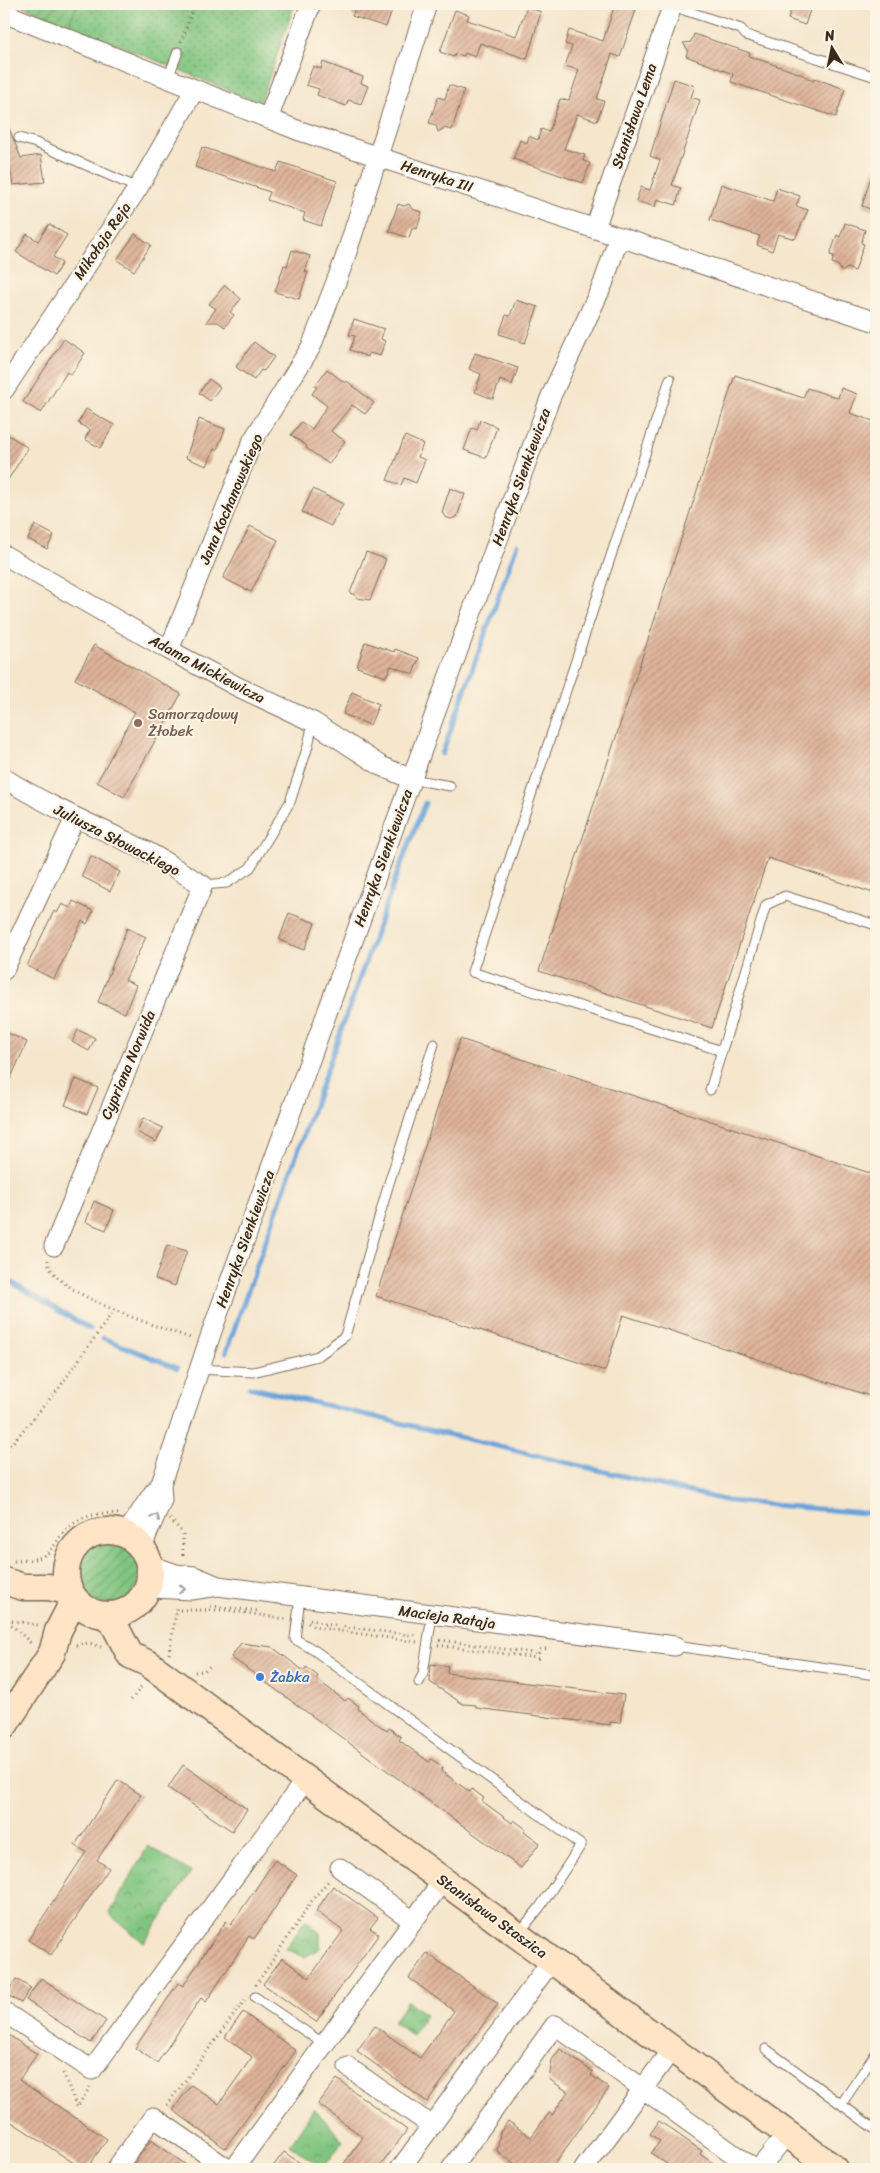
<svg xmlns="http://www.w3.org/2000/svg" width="880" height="2173" font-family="Sriracha,sans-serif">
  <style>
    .grass { fill: url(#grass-dots); stroke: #5e784e }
    .park { fill: url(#park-crowns); stroke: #5e784e }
    .garden { fill: url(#garden-furrows); stroke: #5e784e }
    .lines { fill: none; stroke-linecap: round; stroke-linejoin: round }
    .stream { stroke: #6aa3da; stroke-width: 5 }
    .building { fill: url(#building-hatch) }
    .lane-casing { stroke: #7c6c5b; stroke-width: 11 }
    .street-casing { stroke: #7c6c5b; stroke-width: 21 }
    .secondary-casing { stroke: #7c6c5b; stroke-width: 29 }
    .path { stroke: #7c6c5b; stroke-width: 3; stroke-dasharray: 1 4; stroke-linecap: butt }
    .lane { stroke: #fff; stroke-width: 9 }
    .street { stroke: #fff; stroke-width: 19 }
    .secondary { stroke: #ffe4c6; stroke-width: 26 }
    .oneway { stroke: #a79f9a }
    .education-dot { fill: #8d6e63; stroke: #fcf5e5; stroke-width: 2 }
    .shop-dot { fill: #3f7fe0; stroke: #fcf5e5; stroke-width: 2 }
    .labels { text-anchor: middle; stroke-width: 4; stroke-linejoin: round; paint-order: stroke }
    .street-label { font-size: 15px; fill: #3b2a1e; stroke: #fcf5e5 }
    .education-label { font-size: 15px; fill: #785e54; stroke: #fcf5e5; text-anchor: start }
    .shop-label { font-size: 15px; fill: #366cbe; stroke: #fcf5e5; text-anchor: start }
  </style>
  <defs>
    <pattern id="grass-dots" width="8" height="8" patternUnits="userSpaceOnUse" patternTransform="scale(1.25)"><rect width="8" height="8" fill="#80c57f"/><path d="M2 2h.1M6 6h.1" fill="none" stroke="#6aa067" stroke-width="1.8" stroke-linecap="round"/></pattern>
    <pattern id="park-crowns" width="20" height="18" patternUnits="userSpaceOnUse" patternTransform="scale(1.25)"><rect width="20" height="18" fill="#80c57f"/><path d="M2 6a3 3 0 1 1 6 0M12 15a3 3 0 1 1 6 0" fill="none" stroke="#6aa067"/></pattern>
    <pattern id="garden-furrows" width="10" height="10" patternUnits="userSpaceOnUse" patternTransform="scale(1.25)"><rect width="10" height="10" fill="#80c57f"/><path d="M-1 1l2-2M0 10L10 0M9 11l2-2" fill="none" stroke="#6aa067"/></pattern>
    <pattern id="building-hatch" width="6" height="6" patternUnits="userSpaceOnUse" patternTransform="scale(1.25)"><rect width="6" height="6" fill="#dfb49a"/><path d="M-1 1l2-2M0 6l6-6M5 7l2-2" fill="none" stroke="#b6937d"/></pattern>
  </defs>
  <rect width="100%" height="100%" fill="#fcf5e5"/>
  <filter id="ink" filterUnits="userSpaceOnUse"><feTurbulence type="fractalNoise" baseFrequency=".02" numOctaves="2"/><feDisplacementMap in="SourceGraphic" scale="10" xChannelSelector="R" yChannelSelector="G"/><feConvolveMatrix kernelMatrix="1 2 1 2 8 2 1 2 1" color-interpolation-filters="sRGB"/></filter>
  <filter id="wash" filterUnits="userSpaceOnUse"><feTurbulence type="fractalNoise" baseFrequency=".0096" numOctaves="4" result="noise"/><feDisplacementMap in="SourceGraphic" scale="20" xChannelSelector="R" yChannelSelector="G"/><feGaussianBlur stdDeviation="1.12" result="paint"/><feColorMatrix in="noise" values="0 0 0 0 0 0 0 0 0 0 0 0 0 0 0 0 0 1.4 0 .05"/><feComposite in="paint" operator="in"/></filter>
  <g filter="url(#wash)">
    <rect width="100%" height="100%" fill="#f5e6cc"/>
    <path class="grass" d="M77,4H295L260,103L69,25Z"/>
    <path class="park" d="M148,1846L191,1872L144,1943L109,1914Z
      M306,1919L320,1933V1948L305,1957L285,1949Z
      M407,2001L426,2014L412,2035L393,2022Z
      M314,2108L343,2141L323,2169L290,2145Z"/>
    <path class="garden" d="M18,4H77L69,25Z
      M76 1572a32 32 0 1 1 64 0a32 32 0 1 1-64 0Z"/>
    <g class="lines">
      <path class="stream" d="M442,754L517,545
        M4,1278L90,1329
        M103,1338L177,1368
        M226,1352L397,874L425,803
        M249,1387L728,1501L876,1514"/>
    </g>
    <g id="blocks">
      <path class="building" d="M357,4H394L386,27L352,16Z
        M615,4H638L620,57L612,54L597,99L604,101L597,121L577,114L564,149L585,155L583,161L590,163L583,183L513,159L520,140L527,143L529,136L538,140L541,129L549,132L560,99L569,100L579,70L565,66L572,46L565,44L569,30L603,41Z
        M793,4H812L805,25L788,19Z
        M527,7L541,12L527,59L480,43L475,57L465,53L464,56L455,54L454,57L440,52L455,10L469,15L467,20L516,36Z
        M694,34L750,53L749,56L801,74L813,81L814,78L845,89L836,117L731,82L733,74L686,56L688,50L683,43L691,42Z
        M323,62L363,77L361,83L368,86L361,104L348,100L346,106L317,95L319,89L306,85L313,66L321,69Z
        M674,79L695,86L691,97L700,100L672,185L681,188L676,205L657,199L655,207L636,201L641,187L650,190L660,160L650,156Z
        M449,85L464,90L452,130L444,128L438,132L436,125L429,123L438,97L445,99Z
        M4,116L21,158L41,155L45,182L13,185L8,154L4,156Z
        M202,147L276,172L280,162L337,181L321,226L303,220L305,213L267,200L270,192L195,167Z
        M873,170L876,171V211L862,206Z
        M721,184L773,201L777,188L800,196L796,206L808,210L795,239L778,234L772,251L757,245L760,236L710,220Z
        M398,204L404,206L409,204L412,209L422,212L417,229L412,228L409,238L389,231Z
        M845,223L865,230L861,243L864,244L855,271L847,268L842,272L838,265L832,263L834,256L830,255L837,235L840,237Z
        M49,224L67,235L53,257L62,263L54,276L16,252L27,234L38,241Z
        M135,234L151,245L134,271L117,260Z
        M292,250L310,256L305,272H308L299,299L275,292L284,265L287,266Z
        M225,285L241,299L230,312L234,315L225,327L218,322H206L216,309L209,304Z
        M516,300L538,307L525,343L499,334L506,315L510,316Z
        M354,319L384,329L381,339L385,341L380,356L369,353L368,357L350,350L355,336L349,335Z
        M64,339L85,353L71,375L67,372L41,413L23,402Z
        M254,342L274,357L264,371L261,370L254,380L236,367Z
        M475,353L518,368L512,385L500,380L493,399L475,392L481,374L469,369Z
        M327,369L345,383L347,381L374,403L365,414L352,405L331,431L345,441L329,464L306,448L307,446L291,435L301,422L312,429L327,406L312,394L317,387L315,386Z
        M735,375L803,398L807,388L838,398L841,388L857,394L850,413L876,422V894L768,858L712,1028L539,971Z
        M209,379L220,387L210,401L199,393Z
        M86,409L114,425L100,448L85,439L90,430L78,423Z
        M199,419L225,429L217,450L214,449L207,466L186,458Z
        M480,420L497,427L486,458L464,450L472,428L477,430Z
        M4,432L28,448L4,486Z
        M405,436L423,444L418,457L425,460L416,483L404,478L401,485L387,480Z
        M450,488L465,494L457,517L451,519L445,517L442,512Z
        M313,489L343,504L331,526L302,512Z
        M35,525L54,535L47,549L28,539Z
        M250,526L278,540L251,592L223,578Z
        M366,552L386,559L370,600L357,598L355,595L350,593Z
        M365,642L394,652L395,649L419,658L413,674L391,666L386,677L357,667Z
        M94,645L181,694L124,797L97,782L135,712L75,679Z
        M352,692L379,704L370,725L343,714Z
        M91,856L120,872L110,891L81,876Z
        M73,901L93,911L87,924L82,921L54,979L27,966L54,911L57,913L62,904L70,908Z
        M289,913L315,923L304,950L279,940Z
        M127,928L146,937L125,980L136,985L125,1013L98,1002Z
        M78,1030L95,1038L89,1051L72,1042Z
        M8,1033L27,1042L4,1093V1040Z
        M460,1039L876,1175V1398L623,1315L605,1371L376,1296Z
        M76,1079L98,1088L87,1114L65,1105Z
        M143,1118L163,1128L156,1142L137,1132Z
        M94,1201L114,1210L106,1230L86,1222Z
        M167,1245L187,1251L175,1286L155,1279Z
        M241,1643L272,1647L304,1671L306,1667L318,1676L316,1679L331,1690L345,1701L348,1698L359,1706L358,1709L373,1721L387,1731L389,1728L401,1737L399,1740L429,1762L431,1759L443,1767L441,1771L470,1792L472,1789L484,1798L482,1801L512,1823L514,1820L526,1829L524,1831L540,1843L521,1868L231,1657Z
        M431,1664L448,1666L447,1673L624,1695L620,1723L610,1722V1725L476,1708V1705L463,1704L430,1682Z
        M183,1765L247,1809L232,1831L168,1788Z
        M118,1780L141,1795L97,1860L109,1868L51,1955L28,1940L86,1852L75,1845Z
        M275,1860L297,1875L254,1939L249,1936L206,2002L201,1998L157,2063L135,2048L178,1983L183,1986L226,1921L231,1925Z
        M333,1886L378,1918L370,1928L379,1934L316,2022L263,1984L282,1958L309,1978L343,1931L316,1911Z
        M427,1953L498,2004L427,2102L357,2051L375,2026L420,2058L454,2011L409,1978Z
        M41,1978L106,2021L91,2043L26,2000Z
        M16,1979L31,1988L21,2003L6,1994Z
        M243,2012L296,2051L225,2148L173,2110L191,2085L219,2104L252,2057L225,2037Z
        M4,2032L37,2054L19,2080L107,2139L87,2169H83L4,2117Z
        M560,2049L593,2072L591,2075L609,2088L551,2169H522L497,2151L500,2132L508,2121L531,2137L549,2113L552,2115L568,2092L549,2079L552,2060Z
        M337,2079L407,2130L378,2169H340L363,2137L318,2104Z
        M659,2121L702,2151L700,2154L721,2169H674L651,2153L660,2141L650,2134Z
        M151,2140L192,2169H130Z
        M284,2152L309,2169H271Z"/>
    </g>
  </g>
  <g filter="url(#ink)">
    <use href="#blocks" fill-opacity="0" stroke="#7c6c5b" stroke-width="1"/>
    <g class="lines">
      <g class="lane-casing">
        <path id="lane" d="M672,6L741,29L746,35L876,77
          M168,78L178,52
          M19,138L36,143L138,188
          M670,379L472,972L722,1051
          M411,779L450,786
          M203,885L227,883L250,868L290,802L308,746L313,722
          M710,1090L766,905L785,896L876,925
          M199,1369L253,1372L318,1356L345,1336L389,1183L434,1044
          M300,1597L295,1639L314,1650L581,1845L540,1907L519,1933
          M675,1646L876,1675
          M419,1682L423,1674L432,1615
          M255,1997L324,2044
          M766,2049L876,2130
          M842,2103L876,2053"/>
      </g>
      <g class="street-casing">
        <path id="street" d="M4,13L297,130L876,322
          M268,119L311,4
          M595,228L673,4
          M4,390L138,188L195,89
          M4,555L169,650L236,686L313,722L381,766L411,779
          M169,650L253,440L311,347L344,261L427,4
          M4,778C49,807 96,826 144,850C164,860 183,874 203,885L54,1246
          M4,970L75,818
          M125,1534C139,1518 146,1499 161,1484
          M143,1549L146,1537L162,1500L161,1484L213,1328L512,501L551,396L603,284L619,237
          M150,1565L176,1574L194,1576L218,1586
          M146,1591L154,1588L192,1590L218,1586L675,1646
          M340,1868L413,1921
          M4,2012L92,2070L306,1779
          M348,2067L432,2126
          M116,2169L153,2117L228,2169
          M234,2169L443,1880
          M400,2169L552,1960
          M451,2169L555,2025L754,2169
          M584,2169L672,2049
          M759,2169L787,2134"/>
      </g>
      <g class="secondary-casing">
        <path id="secondary" d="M66 1573a42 42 0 1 1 84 0a42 42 0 1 1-84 0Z
          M4,1581L23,1587H48L69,1591
          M106,1615L115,1626L130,1655L149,1664L835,2169
          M4,1726L52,1653L58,1631L74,1600"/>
      </g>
      <path class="path" d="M181,42L195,4
        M48,1260C49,1294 164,1328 193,1339
        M4,1453L59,1388L114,1310
        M170,1519L183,1533V1558
        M14,1561C23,1561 33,1560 41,1557C50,1553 55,1545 60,1537C73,1518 96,1511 118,1514
        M211,1606L260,1611
        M180,1610H226L286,1619
        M4,1618L33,1645
        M310,1619L324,1624L417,1636
        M7,1620L38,1625
        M308,1623L314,1627L417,1642
        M440,1640L539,1654
        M76,1645L90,1643L101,1647
        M438,1645L538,1658L539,1650L550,1648
        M169,1654L177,1606
        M195,1672L204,1671L210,1666
        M131,1700L143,1685
        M256,1985L313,1899L330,1879
        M63,2073L77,2107L90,2087
        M167,2105L245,2000
        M4,2160L17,2169"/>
      <use href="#lane" class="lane"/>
      <use href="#street" class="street"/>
      <use href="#secondary" class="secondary"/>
    </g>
    <defs><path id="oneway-chevron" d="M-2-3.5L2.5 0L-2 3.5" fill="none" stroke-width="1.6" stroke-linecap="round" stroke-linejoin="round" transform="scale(1.25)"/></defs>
    <g class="oneway">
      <use href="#oneway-chevron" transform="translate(156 1517) rotate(-66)"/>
      <use href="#oneway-chevron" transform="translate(182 1589) rotate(4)"/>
    </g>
  </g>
  <circle class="education-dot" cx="138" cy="723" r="5"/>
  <circle class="shop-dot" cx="260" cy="1677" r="5"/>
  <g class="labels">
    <g class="street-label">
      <text transform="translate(634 116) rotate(-71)" y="5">Stanisława Lema</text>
      <text transform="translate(437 176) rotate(18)" y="5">Henryka III</text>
      <text transform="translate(102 241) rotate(-56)" y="5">Mikołaja Reja</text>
      <text transform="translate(521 477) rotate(-70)" y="5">Henryka Sienkiewicza</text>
      <text transform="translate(231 499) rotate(-67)" y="5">Jana Kochanowskiego</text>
      <text transform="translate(207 669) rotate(28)" y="5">Adama Mickiewicza</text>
      <text transform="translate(117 840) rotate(27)" y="5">Juliusza Słowackiego</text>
      <text transform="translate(383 858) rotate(-70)" y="5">Henryka Sienkiewicza</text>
      <text transform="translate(128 1065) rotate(-67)" y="5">Cypriana Norwida</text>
      <text transform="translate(245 1239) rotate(-70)" y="5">Henryka Sienkiewicza</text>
      <text transform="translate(447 1617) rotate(8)" y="5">Macieja Rataja</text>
      <text transform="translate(492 1916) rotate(36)" y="5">Stanisława Staszica</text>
    </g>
    <g class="education-label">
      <text x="148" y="719">Samorządowy<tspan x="148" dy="17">Żłobek</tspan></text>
    </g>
    <g class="shop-label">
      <text x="270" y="1682">Żabka</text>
    </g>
  </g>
  <rect width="880" height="2173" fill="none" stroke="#fcf5e5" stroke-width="20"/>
  <g transform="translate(832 48) rotate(350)" stroke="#fcf5e5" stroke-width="4" paint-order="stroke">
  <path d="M0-4L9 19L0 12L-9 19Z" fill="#3b2a1e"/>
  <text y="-8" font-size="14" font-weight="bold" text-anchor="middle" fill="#3b2a1e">N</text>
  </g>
</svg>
